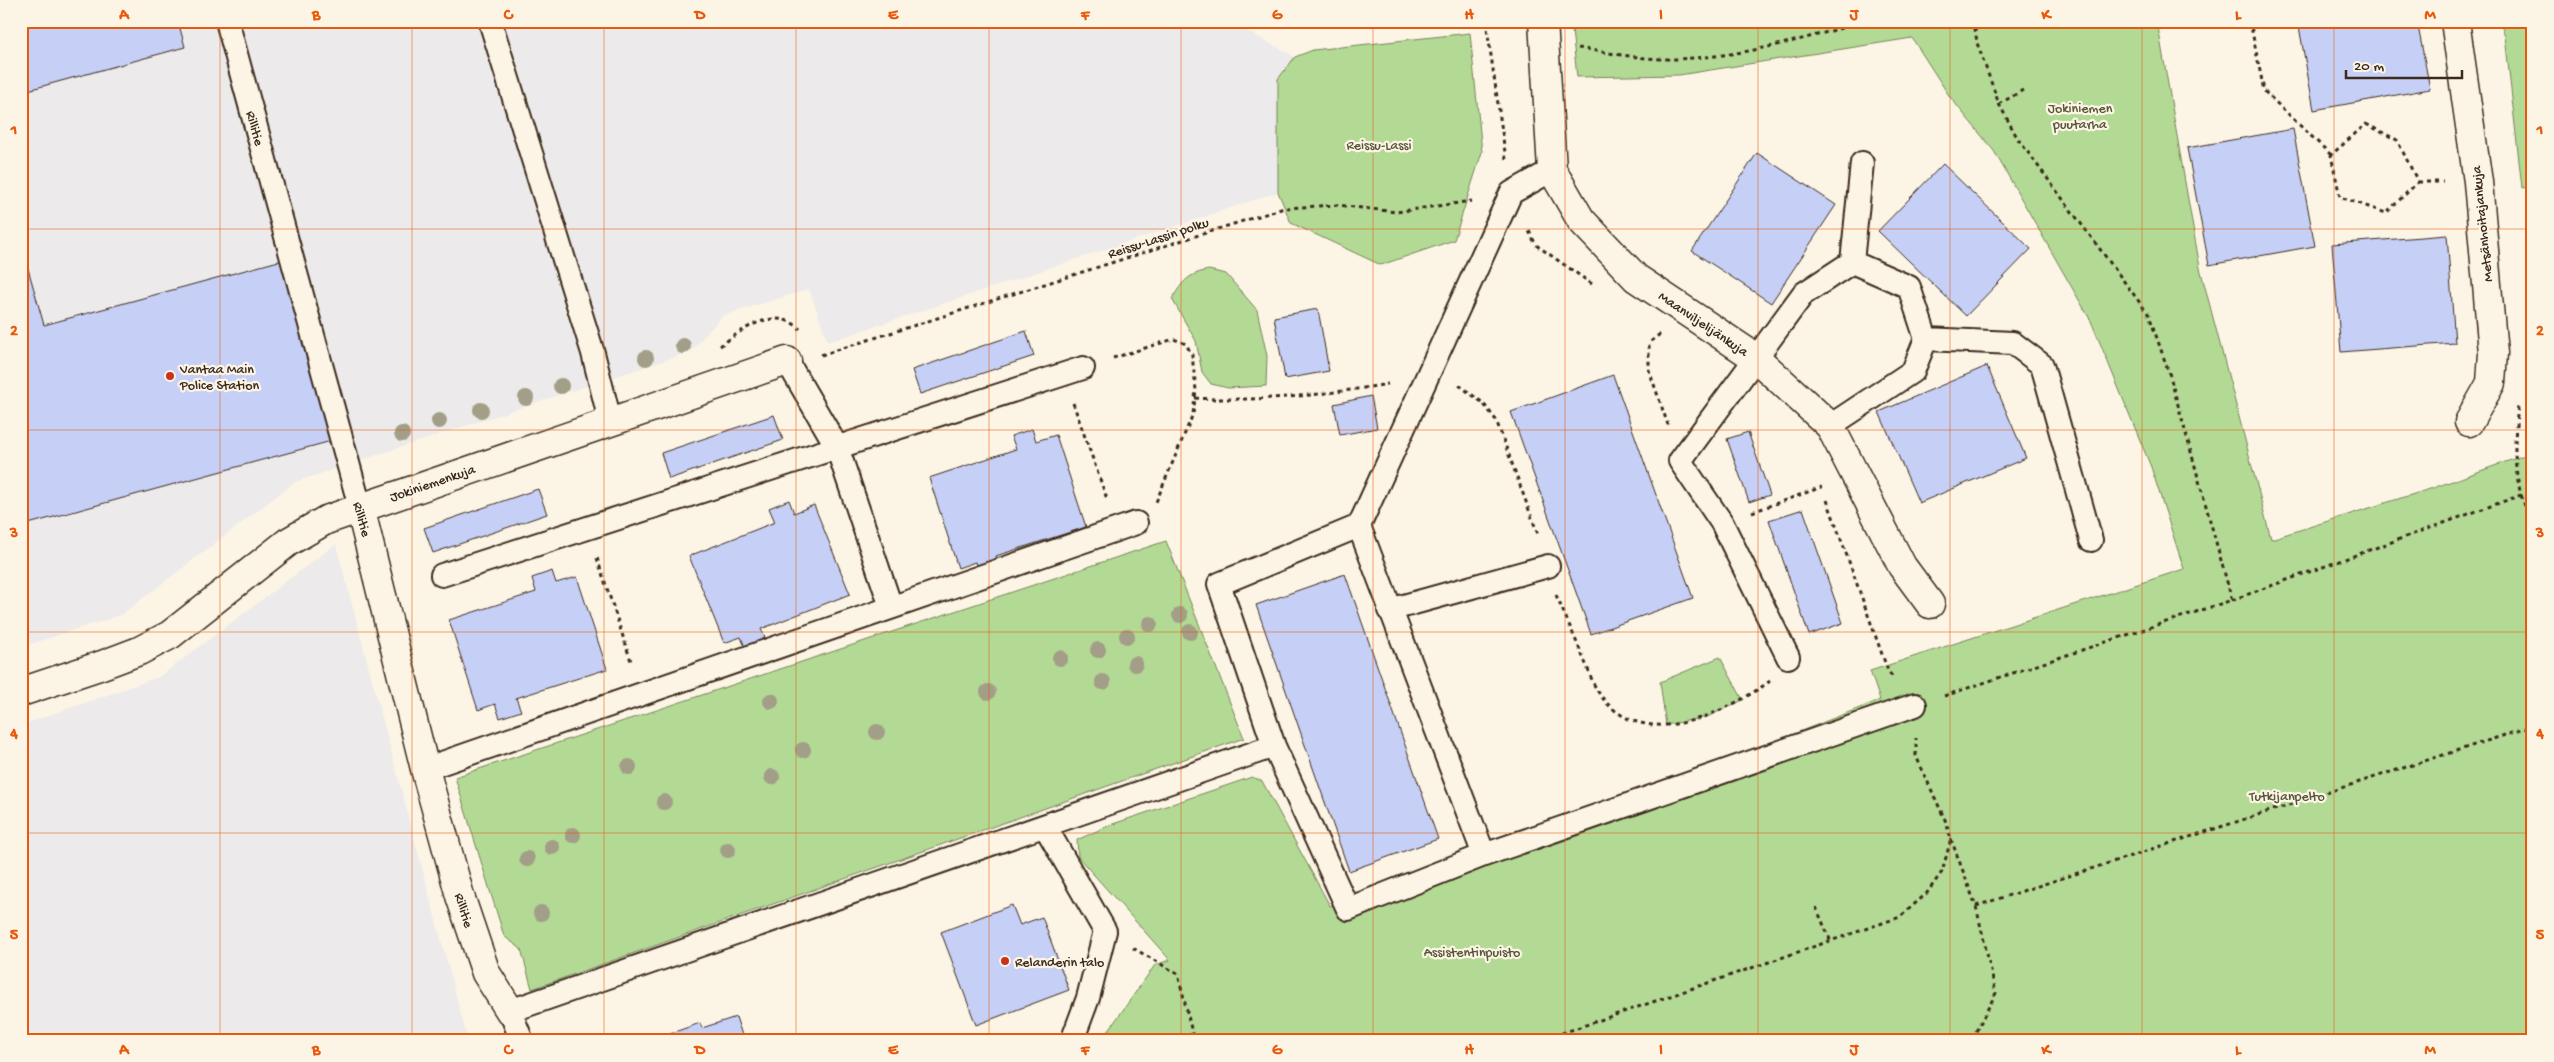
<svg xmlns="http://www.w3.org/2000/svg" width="2554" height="1062" font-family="'Gochi Hand',sans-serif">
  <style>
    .built { fill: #eceaea }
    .green { fill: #b3da95; stroke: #77825a }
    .building { fill: #c6cff6; stroke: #3b2a1e }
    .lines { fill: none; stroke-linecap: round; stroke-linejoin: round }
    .lane-casing { stroke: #3b2a1e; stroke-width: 26 }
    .street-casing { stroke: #3b2a1e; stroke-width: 31 }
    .path { stroke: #3b2a1e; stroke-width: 3; stroke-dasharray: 4 4; stroke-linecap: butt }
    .lane { stroke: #fcf5e5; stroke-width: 22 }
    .street { stroke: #fcf5e5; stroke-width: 28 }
    .tree { fill: #a29e88 }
    .grid { fill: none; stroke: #e8590c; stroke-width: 1; stroke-opacity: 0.55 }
    .poi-dot { fill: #c8321e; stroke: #fcf5e5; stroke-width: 2 }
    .labels { text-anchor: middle; stroke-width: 4.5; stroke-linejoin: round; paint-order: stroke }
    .park-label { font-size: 14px; fill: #59563c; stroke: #fcf5e5 }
    .street-label { font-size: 14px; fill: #3b2a1e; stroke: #fcf5e5 }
    .poi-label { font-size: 14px; fill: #3b2a1e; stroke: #fcf5e5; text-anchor: start }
    .neatline { fill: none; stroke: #e8590c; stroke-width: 2 }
    .grid-label { font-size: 16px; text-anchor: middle; font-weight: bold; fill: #e8590c }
  </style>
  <rect width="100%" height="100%" fill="#fcf5e5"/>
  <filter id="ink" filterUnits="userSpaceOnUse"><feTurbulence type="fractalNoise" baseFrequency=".02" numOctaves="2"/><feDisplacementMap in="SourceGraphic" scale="10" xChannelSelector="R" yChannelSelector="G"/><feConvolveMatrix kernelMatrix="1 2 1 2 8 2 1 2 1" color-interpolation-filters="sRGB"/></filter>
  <g filter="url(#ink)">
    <path class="built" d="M21,21H1229L1295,57L1278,79V192L828,342L809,289L722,316L690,352L295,482L121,615L21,647Z
      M336,544L468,1041H21V725L159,677Z"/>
    <path class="green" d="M1571,21H2157L2200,268L2271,539L2433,488L2533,452V1041H1101L1155,965L1170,960L1078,857L1077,840L1110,825L1252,777L1262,781L1330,906L1521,841L1880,700L1870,671L2184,569L2151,467L2091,321L1994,151L1950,97L1912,38L1679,75L1577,77Z
      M2500,21H2533V186L2522,188L2505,36Z
      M1470,33L1482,152L1454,240L1381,265L1291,223L1278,192V79L1295,57L1313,50Z
      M1209,270L1226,274L1257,310L1267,356L1266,386L1228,388L1211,384L1202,372L1196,341L1172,299C1183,281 1188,274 1209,270Z
      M1166,541L1244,738L532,989L521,949L504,936L455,777Z
      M1720,657L1743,700L1707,717L1666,725L1660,682Z"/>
    <path class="building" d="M21,21H178L185,47L21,92Z
      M2298,21H2417L2430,89L2314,110Z
      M2293,129L2315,246L2209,265L2187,148Z
      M1757,153L1836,205L1771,303L1692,251Z
      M1943,164L2031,249L1966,316L1878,231Z
      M2447,235L2455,343L2341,352L2332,244Z
      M21,244L44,325L286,259L335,440L21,526Z
      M1318,309L1329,371L1285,379L1274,317Z
      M1026,331L1034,356L920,394L912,370Z
      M1987,366L2026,458L1919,503L1879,412Z
      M1613,375L1693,598L1591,634L1511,412Z
      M1371,396L1377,428L1340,435L1334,404Z
      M774,415L783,440L669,479L661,453Z
      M1032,429L1036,441L1056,435L1086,527L996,556L1000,569L979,576L975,562L958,568L929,478L1016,449L1011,436Z
      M1748,432L1770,495L1749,502L1727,439Z
      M538,489L547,514L433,553L424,528Z
      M789,500L794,513L814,505L850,594L761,629L767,642L746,650L741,637L724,643L689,556L775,522L769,508Z
      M1803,509L1843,623L1809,635L1769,520Z
      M552,571L556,583L577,577L607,669L516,698L521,711L500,718L495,704L478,710L449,620L536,592L532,578Z
      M1345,574L1438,839L1349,871L1256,605Z
      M1012,905L1020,925L1042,917L1069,990L976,1025L941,932Z
      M736,1017L744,1041H649L700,1023L702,1028Z"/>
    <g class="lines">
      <g class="lane-casing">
        <path id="lane" d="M227,21L360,507
          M490,21L593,353L610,421
          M1852,262L1862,163
          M1926,339L2013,343L2042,365L2091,540
          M787,361L837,447L891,607
          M1359,526L1484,855L1348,909L1274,746L1219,584L1359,526L1511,193L1552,170
          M442,575L1083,368
          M1389,610L1548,566
          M1788,657L1722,523L1680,461L1803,294L1852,262L1909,287L1926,339L1913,371L1830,426
          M425,769L1136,523
          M1045,826L1105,931L1088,998L1072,1041
          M1484,855L1915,705
          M522,1041L510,1011L1274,746"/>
      </g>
      <g class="street-casing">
        <path id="street" d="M1543,21L1552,170L1581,220L1636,278L1756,358L1830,426L1902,566L1930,604
          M2455,21L2478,182L2493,353L2491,383L2469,422
          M360,507L425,769L460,896L486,973L510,1011
          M21,692L102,665L139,651L170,635L288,542L326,520L787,361"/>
      </g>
      <path class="path" d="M1486,21L1506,159
        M2250,21L2264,91L2331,155
        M1578,48C1605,52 1634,58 1661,59C1730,60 1799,41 1865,21
        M1999,104L2023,90
        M2366,124L2397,140L2418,182L2386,213L2340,197L2331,155Z
        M2418,182H2443
        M1529,231L1536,245L1592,284
        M1660,334L1649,343V370L1668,425
        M720,346C743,329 775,305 800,329
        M821,355L1284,208L1337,205L1396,212L1472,201
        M1113,358L1174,339L1186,344L1192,355L1196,390L1193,414L1156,502
        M1459,385L1483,403L1496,420L1539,537
        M1195,398C1261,402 1324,395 1388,384
        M1073,403L1107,499
        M2521,495L2533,527
        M1827,500L1888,671L1894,679
        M1752,512L1822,487
        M597,558L632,664
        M1556,595C1566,618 1576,640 1585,662C1589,671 1592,682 1597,690C1638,756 1723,715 1770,681
        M2232,600L2521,495C2513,462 2514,440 2518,407
        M1944,696L2232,600L2170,376L2149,315L2018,139L1999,104L1977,43L1974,21
        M1951,839L1976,906L1996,993L1971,1041
        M1976,906L2533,726
        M1816,907L1831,942
        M1133,948L1178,974L1194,1041
        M1539,1041L1900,917L1927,893L1942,872L1951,839L1946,822L1916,756V738"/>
      <use href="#lane" class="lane"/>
      <use href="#street" class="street"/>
    </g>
    <g class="tree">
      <circle cx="683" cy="346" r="8"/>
      <circle cx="646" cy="358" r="8"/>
      <circle cx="561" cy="386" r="8"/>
      <circle cx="526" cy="398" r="8"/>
      <circle cx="481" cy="410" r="8"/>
      <circle cx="439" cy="421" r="8"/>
      <circle cx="402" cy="434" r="8"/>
      <circle cx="1180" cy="615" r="8"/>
      <circle cx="1150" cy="624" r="8"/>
      <circle cx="1190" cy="632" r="8"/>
      <circle cx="1127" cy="636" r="8"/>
      <circle cx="1098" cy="650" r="8"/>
      <circle cx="1060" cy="658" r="8"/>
      <circle cx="1135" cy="664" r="8"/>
      <circle cx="1103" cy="682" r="8"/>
      <circle cx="988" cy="692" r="8"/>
      <circle cx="771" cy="701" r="8"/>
      <circle cx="877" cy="732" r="8"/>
      <circle cx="803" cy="750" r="8"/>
      <circle cx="629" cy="767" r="8"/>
      <circle cx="772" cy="777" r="8"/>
      <circle cx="664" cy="802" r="8"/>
      <circle cx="573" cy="835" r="8"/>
      <circle cx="552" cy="847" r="8"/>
      <circle cx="728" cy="850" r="8"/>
      <circle cx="527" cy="859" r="8"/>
      <circle cx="541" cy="913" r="8"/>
    </g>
  </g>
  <path class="grid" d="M220,21V1041M412,21V1041M604,21V1041M796,21V1041M989,21V1041M1181,21V1041M1373,21V1041M1565,21V1041M1758,21V1041M1950,21V1041M2142,21V1041M2334,21V1041M21,229H2533M21,430H2533M21,632H2533M21,833H2533"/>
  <g class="poi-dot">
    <circle cx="170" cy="376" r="5"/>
    <circle cx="1005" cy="961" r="5"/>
  </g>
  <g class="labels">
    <g class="park-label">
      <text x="2080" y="112">Jokiniemen<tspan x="2080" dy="16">puutarha</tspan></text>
      <text x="1379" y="149">Reissu-Lassi</text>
      <text x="2287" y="800">Tutkijanpelto</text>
      <text x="1472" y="956">Assistentinpuisto</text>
    </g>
    <g class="street-label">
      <text transform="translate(256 128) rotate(75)" y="5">Rillitie</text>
      <text transform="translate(2481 224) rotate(-96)" y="5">Metsänhoitajankuja</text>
      <text transform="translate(1158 237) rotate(-18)" y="5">Reissu-Lassin polku</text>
      <text transform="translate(1704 323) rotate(34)" y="5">Maanviljelijänkuja</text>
      <text transform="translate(432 482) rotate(-19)" y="5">Jokiniemenkuja</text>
      <text transform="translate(363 519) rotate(75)" y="5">Rillitie</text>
      <text transform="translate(465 910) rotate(73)" y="5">Rillitie</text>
    </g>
    <g class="poi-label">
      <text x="180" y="373">Vantaa Main<tspan x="180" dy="16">Police Station</tspan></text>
      <text x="1015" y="966">Relanderin talo</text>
    </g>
  </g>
  <rect width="2554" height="1062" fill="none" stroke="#fcf5e5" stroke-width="55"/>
  <path d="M2346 70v8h116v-8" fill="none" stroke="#3b2a1e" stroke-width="2.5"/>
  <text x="2354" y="70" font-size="15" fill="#3b2a1e" stroke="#fcf5e5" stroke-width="4" paint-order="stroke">20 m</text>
  <rect x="28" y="28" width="2498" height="1006" class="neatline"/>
  <g class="grid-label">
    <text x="124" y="19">A</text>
    <text x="316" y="19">B</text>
    <text x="508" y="19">C</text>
    <text x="700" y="19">D</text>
    <text x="893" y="19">E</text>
    <text x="1085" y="19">F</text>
    <text x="1277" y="19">G</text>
    <text x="1469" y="19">H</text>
    <text x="1661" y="19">I</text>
    <text x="1854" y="19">J</text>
    <text x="2046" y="19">K</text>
    <text x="2238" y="19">L</text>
    <text x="2430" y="19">M</text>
    <text x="14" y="134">1</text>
    <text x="2540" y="134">1</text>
    <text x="14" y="335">2</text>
    <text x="2540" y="335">2</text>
    <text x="14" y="537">3</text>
    <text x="2540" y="537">3</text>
    <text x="14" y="738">4</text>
    <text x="2540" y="738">4</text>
    <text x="14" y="939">5</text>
    <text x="2540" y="939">5</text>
    <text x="124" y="1054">A</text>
    <text x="316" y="1054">B</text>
    <text x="508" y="1054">C</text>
    <text x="700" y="1054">D</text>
    <text x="893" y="1054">E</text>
    <text x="1085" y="1054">F</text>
    <text x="1277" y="1054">G</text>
    <text x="1469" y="1054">H</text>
    <text x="1661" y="1054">I</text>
    <text x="1854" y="1054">J</text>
    <text x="2046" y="1054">K</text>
    <text x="2238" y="1054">L</text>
    <text x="2430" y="1054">M</text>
  </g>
</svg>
